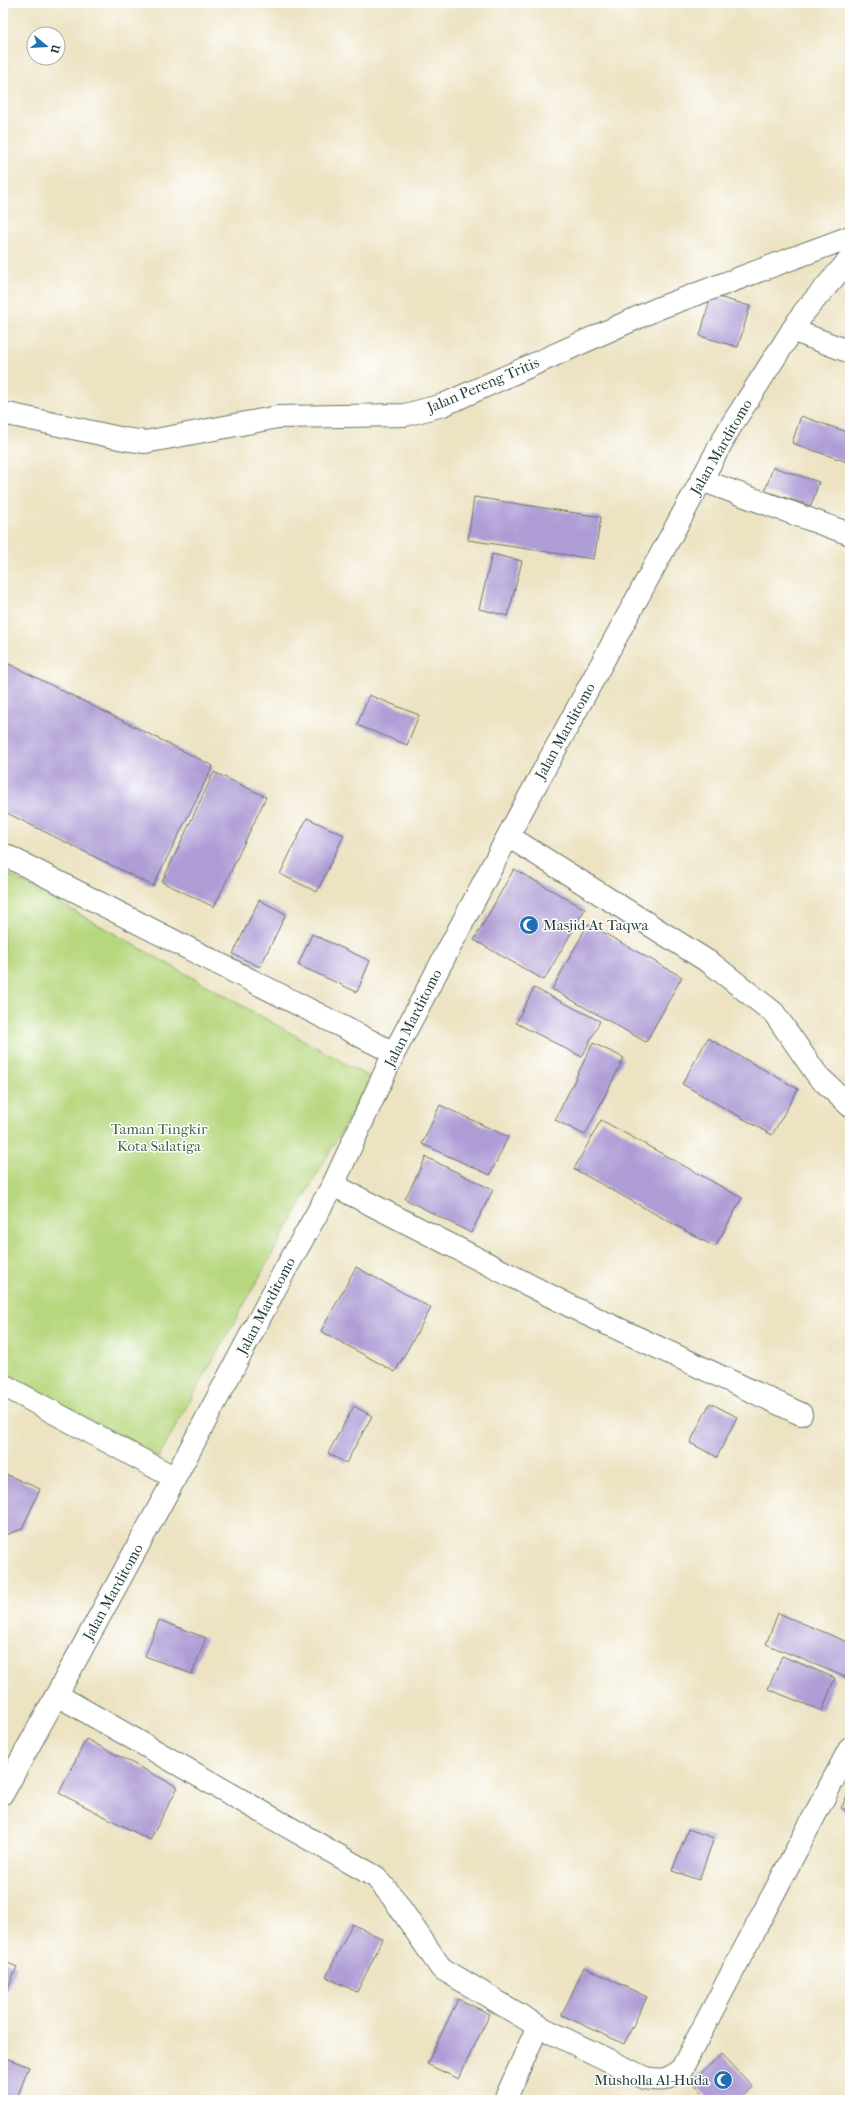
<svg xmlns="http://www.w3.org/2000/svg" width="853" height="2103" font-family="'IM FELL French Canon',serif">
  <style>
    .green { fill: #b7d77e; stroke: #6b8a59 }
    .building { fill: #ae9cd5 }
    .lines { fill: none; stroke-linecap: round; stroke-linejoin: round }
    .minor-casing { stroke: #677766; stroke-width: 24 }
    .minor { stroke: #fff; stroke-width: 22 }
    .labels { text-anchor: middle; stroke-width: 3; stroke-linejoin: round; paint-order: stroke }
    .street-label { font-size: 15px; fill: #1f3d34; stroke: #fff }
    .poi-label { font-size: 15px; fill: #1f3d34; stroke: #fff; text-anchor: start }
    .park-label { font-size: 15px; fill: #456446; stroke: #fff }
  </style>
  <rect width="100%" height="100%" fill="#fff"/>
  <filter id="ink" filterUnits="userSpaceOnUse"><feTurbulence type="fractalNoise" baseFrequency=".025" numOctaves="2"/><feDisplacementMap in="SourceGraphic" scale="8" xChannelSelector="R" yChannelSelector="G"/><feConvolveMatrix kernelMatrix="1 2 1 2 8 2 1 2 1" color-interpolation-filters="sRGB"/></filter>
  <filter id="wash" filterUnits="userSpaceOnUse"><feTurbulence type="fractalNoise" baseFrequency=".012" numOctaves="4" result="noise"/><feDisplacementMap in="SourceGraphic" scale="16" xChannelSelector="R" yChannelSelector="G"/><feGaussianBlur stdDeviation="0.9" result="paint"/><feColorMatrix in="noise" values="0 0 0 0 0 0 0 0 0 0 0 0 0 0 0 0 0 1.4 0 .05"/><feComposite in="paint" operator="in"/></filter>
  <g filter="url(#wash)">
    <rect width="100%" height="100%" fill="#ede3c3"/>
    <path class="green" d="M3,871L371,1078L158,1458L3,1371Z"/>
    <g id="blocks">
      <path class="building" d="M711,295L750,306L738,347L700,336Z
        M801,416L850,433V452L847,462L792,443Z
        M773,467L819,482L811,506L765,491Z
        M474,497L601,517L594,559L468,540Z
        M492,554L522,561L508,616L479,609Z
        M3,661L213,766L153,886L3,811Z
        M369,695L419,715L407,745L357,725Z
        M214,772L266,797L214,907L162,882Z
        M307,818L344,835L317,892L280,874Z
        M514,869L585,909L544,980L474,940Z
        M259,900L286,914L260,967L233,954Z
        M588,924L682,977L646,1042L552,989Z
        M312,934L370,961L357,992L298,965Z
        M534,988L600,1021L582,1057L516,1023Z
        M708,1038L798,1089L772,1135L682,1084Z
        M593,1043L624,1058L585,1135L555,1120Z
        M440,1105L508,1137L490,1175L422,1144Z
        M601,1120L742,1198L715,1247L574,1169Z
        M426,1157L493,1190L471,1233L405,1199Z
        M356,1267L431,1308L395,1372L321,1331Z
        M710,1403L737,1417L717,1457L690,1443Z
        M354,1406L372,1416L346,1463L328,1453Z
        M3,1473L40,1489L22,1529L3,1536Z
        M778,1613L850,1643V1679L766,1644Z
        M159,1620L206,1638L192,1674L145,1656Z
        M782,1656L835,1678L822,1711L768,1689Z
        M86,1739L178,1787L150,1840L59,1793Z
        M850,1791V1813L841,1808Z
        M688,1829L714,1838L699,1880L672,1871Z
        M352,1924L383,1939L357,1992L326,1977Z
        M3,1961L17,1967L3,1999Z
        M584,1967L647,1997L624,2044L562,2015Z
        M458,1999L490,2014L458,2079L427,2064Z
        M722,2054L753,2087L739,2100H709L692,2081Z
        M3,2057L29,2067L16,2100H3Z"/>
    </g>
  </g>
  <g filter="url(#ink)">
    <use href="#blocks" fill-opacity="0" stroke="#677766" stroke-width="1"/>
    <g class="lines">
      <g class="minor-casing">
        <path id="minor" d="M792,330L850,352
          M3,413L124,439L145,442L278,417L405,415L443,405L659,308L850,237
          M701,480L850,534
          M508,836L712,964L774,1013L818,1076L850,1106
          M3,854L394,1053
          M333,1185L582,1312L801,1414
          M3,1385L175,1478
          M57,1695L376,1877L394,1899L441,1968L538,2026L645,2078C663,2081 668,2081 682,2068L850,1748
          M3,1793L175,1478L285,1270L333,1185L394,1053L508,836L729,429L804,312L850,259
          M505,2100L538,2026"/>
      </g>
      <use href="#minor" class="minor"/>
    </g>
  </g>
  <defs>
    <g id="mosque-disc" transform="scale(1)"><circle r="9.5" fill="#1f6fb2" stroke="#fff"/><path d="M3.5-4.9A6 6 0 1 0 3.5 4.9A5 5 0 1 1 3.5-4.9Z" fill="#fff"/></g>
  </defs>
  <g fill-rule="evenodd">
    <use href="#mosque-disc" x="529" y="925"/>
    <use href="#mosque-disc" x="723" y="2080"/>
  </g>
  <g class="labels">
    <g class="street-label">
      <text transform="translate(483 385) rotate(-23)" y="5">Jalan Pereng Tritis</text>
      <text transform="translate(721 447) rotate(-60)" y="5">Jalan Marditomo</text>
      <text transform="translate(565 731) rotate(-61)" y="5">Jalan Marditomo</text>
      <text transform="translate(413 1018) rotate(-63)" y="5">Jalan Marditomo</text>
      <text transform="translate(266 1306) rotate(-62)" y="5">Jalan Marditomo</text>
      <text transform="translate(113 1592) rotate(-61)" y="5">Jalan Marditomo</text>
    </g>
    <g class="poi-label">
      <text x="543" y="930">Masjid At Taqwa</text>
      <text x="709" y="2085" text-anchor="end">Musholla Al-Huda</text>
    </g>
    <g class="park-label">
      <text x="159" y="1134">Taman Tingkir<tspan x="159" dy="17">Kota Salatiga</tspan></text>
    </g>
  </g>
  <rect width="853" height="2103" fill="none" stroke="#fff" stroke-width="16"/>
  <g transform="translate(46 46) rotate(108)"><circle r="19" fill="#ffffff" stroke="#a5b1ae"/>
  <path d="M0-3L7 15L0 10L-7 15Z" fill="#1f6fb2"/>
  <text y="-6" font-size="11" font-weight="bold" text-anchor="middle" fill="#1f3d34">U</text>
  </g>
</svg>
